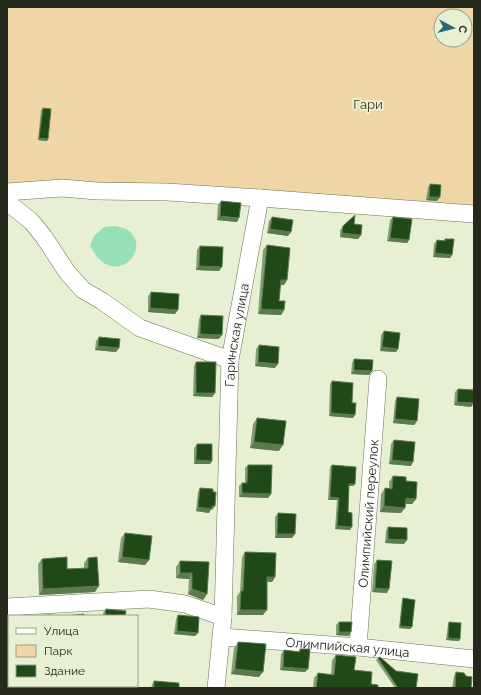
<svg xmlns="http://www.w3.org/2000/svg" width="481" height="695" font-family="Raleway,sans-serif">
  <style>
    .green { fill: #f0d6a6; fill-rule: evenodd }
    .water { fill: #97e0b9 }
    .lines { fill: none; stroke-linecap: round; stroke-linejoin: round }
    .minor-casing { stroke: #6b7259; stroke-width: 18 }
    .minor { stroke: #fff; stroke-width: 17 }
    .wall { fill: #839c74 }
    .shaded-wall { fill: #5b7b4f }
    .building { fill: #1f4916; stroke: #5b7b4f }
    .labels { text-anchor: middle; stroke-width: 4; stroke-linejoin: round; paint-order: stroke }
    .park-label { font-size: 13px; fill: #443518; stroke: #e7f0d3 }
    .street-label { font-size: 13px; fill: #25281d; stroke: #e7f0d3 }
  </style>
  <rect width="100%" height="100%" fill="#e7f0d3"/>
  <path class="green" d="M7,7H474V208L7,187ZM441,16H465V40H441Z"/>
  <path class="water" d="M116,226C119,227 125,228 128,230C151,247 122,282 99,259C95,255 93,250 90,246L94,236L104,227Z"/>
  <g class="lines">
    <g class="minor-casing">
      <g id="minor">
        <path d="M7,192L62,188L97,191L167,192L260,198"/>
        <path d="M7,202L31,221L44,237L67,272L83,290L102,301L140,328L230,360"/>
        <path d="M7,607L149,599L185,604L223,617"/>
        <path id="s1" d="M222,637L358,647L474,659"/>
        <path id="s2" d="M358,647L378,379"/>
        <path id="s3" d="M216,688L223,617L230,360L260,198L474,214"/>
      </g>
    </g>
    <use href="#minor" class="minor"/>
  </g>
  <path class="wall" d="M43,108L47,141L38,140L41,110Z
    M430,184L440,197L437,201L426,200L428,187Z
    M221,201L237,222L217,220L218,205Z
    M272,217L288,236L267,233L269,221Z
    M393,217L409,240L407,243L387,241L390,220Z
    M354,224L361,235L358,239L340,237V230L343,226Z
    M445,239L452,255L450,258L433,257L434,244L437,240L444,241Z
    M267,245L287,280L284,285H280L279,301L284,310L281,315L258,314L263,250Z
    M200,246L222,267L219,271L196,270L197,250Z
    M151,292L175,314L148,312V296Z
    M201,315L219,339L197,338L199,319Z
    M384,331L398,349L396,352L380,351L381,335Z
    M99,337L116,352L95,350L96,341Z
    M259,345L275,368L255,366L256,349Z
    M354,359L372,371L369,375L351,374L352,363Z
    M196,362L215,393L212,397L193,396L194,366Z
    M332,381L352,403L353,418L329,416L330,384Z
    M458,389L471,407L454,405L455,392Z
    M397,397L417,421L414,425L393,423L395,401Z
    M257,418L279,451L250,448L253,424Z
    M394,440L411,466L389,464L391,444Z
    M197,444L212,461L210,464H194V448Z
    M248,465L271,494L268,498L239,497V486L242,483H245V468Z
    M332,465L355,484L353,486H349L348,512L350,530L335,529L337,500H328L330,467Z
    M393,476L406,481L416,499L412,504H405L401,513L380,512L381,494L385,488L389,489V482Z
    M200,488L212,510L211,509L209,513L196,511L198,492Z
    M278,513L292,538H275V517Z
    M388,527L404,544L385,543L386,531Z
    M125,533L149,560L145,565L118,562L121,538Z
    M245,552L275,577L272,582H267L263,615H237V596L240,592L242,557Z
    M88,558L95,592L39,595L38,564L42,559L67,569H84V563Z
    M377,560L387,593L372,592L374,564Z
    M180,561L209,562L207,594L203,600L188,594L189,579L176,578V567Z
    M403,598L412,627L410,629L399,628L402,600Z
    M106,609L125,616H103V613Z
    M178,615L198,633L195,636L174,634L176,619Z
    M339,622L349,636L336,635V625Z
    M449,622L460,639L459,641L446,640L448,624Z
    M238,642L259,677L231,674L234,648Z
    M300,649L305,672L280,670L281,654L284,650L298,652Z
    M336,655L371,684L378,688H313L314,678L318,673L331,675L332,660Z
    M378,658L416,688H395L376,660Z
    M456,672L471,688H452L454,676Z
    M154,681L179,688H151L152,685Z"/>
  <path class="shaded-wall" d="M39,138L48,139L47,141L38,140Z
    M429,197H440L437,201L426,200Z
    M220,216L239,218L237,222L217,220Z
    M270,229L291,232L288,236L267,233Z
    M342,233L361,235L358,239L340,237Z
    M390,238L409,240L407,243L387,241Z
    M435,253L452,255L450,258L433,257Z
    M199,266L222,267L219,271L196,270Z
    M281,280H287L284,285H277Z
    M150,308L178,310L175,314L148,312Z
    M261,309L284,310L281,315L258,314Z
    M200,334L222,335L219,339L197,338Z
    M98,346L119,348L116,352L95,350Z
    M382,347L398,349L396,352L380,351Z
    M258,362L278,364L275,368L255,366Z
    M354,370L372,371L369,375L351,374Z
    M196,393H215L212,397L193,396Z
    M457,402L474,403L471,407L454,405Z
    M331,413L355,415L353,418L329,416Z
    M395,419L417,421L414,425L393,423Z
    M254,442L283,445L279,451L250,448Z
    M196,460L212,461L210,464H194Z
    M392,460L413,462L411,466L389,464Z
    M349,484H355L353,486H348Z
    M242,493L271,494L268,498L239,497Z
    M330,497L339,498L337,500H328Z
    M406,498L416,499L412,504H402Z
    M212,506H215L212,510L211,509L209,513L196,511L198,507Z
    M384,506L405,508L401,513L380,512Z
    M337,526L352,527L350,530L335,529Z
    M277,534H295L292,538H275Z
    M388,539L407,540L404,544L385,543Z
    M122,557L149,560L145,565L118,562Z
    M180,573H192L189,579L176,578Z
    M267,577H275L272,582L264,581Z
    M99,586L95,592L39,595L43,589Z
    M375,588L389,589L387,593L372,592Z
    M192,589L207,594L203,600L188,594Z
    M240,610H267L263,615H237Z
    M400,626L412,627L410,629L399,628Z
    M177,631L198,633L195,636L174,634Z
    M339,632H351L349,636L336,635Z
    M448,638L460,639L459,641L446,640Z
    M283,667L308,669L305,672L280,670Z
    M235,669L263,672L259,677L231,674Z"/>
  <path class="building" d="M43,108L51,109L48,139L39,138Z
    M430,184L441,185L440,197H429Z
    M221,201L241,203L239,218L220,216Z
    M355,215L354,224L362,225L361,235L342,233L343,226Z
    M272,217L293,220L291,232L270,229Z
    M393,217L412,219L409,240L390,238Z
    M445,239H454L452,255L435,253L437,240L445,241Z
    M267,245L290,248L287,280H281L279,301H285L284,310L261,309Z
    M200,246L223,247L222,267L199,266Z
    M151,292L179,294L178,310L150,308Z
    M201,315L223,316L222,335L200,334Z
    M384,331L400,333L398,349L382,347Z
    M99,337L120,339L119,348L98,346Z
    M259,345L279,347L278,364L258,362Z
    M354,359L373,360L372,371L354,370Z
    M196,362H216L215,393H196Z
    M332,381L353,383L352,403H356L355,415L331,413Z
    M458,389L474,390V403L457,402Z
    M397,397L419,399L417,421L395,419Z
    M257,418L286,421L283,445L254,442Z
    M394,440L415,442L413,462L392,460Z
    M197,444H212V461L196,460Z
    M248,465H272L271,494L242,493V483H247Z
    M332,465L356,467L355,484H349L348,512L352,513V527L337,526L339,498L330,497Z
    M393,476L406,477V481L417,482L416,499L406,498L405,508L384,506L385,488L392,489Z
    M200,488L213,489V492H216L215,506H212L211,509L198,507Z
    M278,513L296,514L295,534H277Z
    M388,527L407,528V540L388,539Z
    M125,533L152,536L149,560L122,557Z
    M245,552L276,553L275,577H267V610H240L241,591H243Z
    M67,557V569L88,568V558L97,557L99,586L43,589L42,559Z
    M377,560L392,561L389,589L375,588Z
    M180,561L209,562L207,594L192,589V573H180Z
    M403,598L415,600L412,627L400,626Z
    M106,609L126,611L125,616H105Z
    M84,614V616H65Z
    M51,615V616H35Z
    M178,615L199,617L198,633L177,631Z
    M339,622H352L351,632H339Z
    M449,622L461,623L460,639L448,638Z
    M238,642L266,644L263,672L235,669Z
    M300,649H310L308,669L283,667L284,650L300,652Z
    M336,655L356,657L354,670L372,672L371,684L378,685V688H316L318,673L334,675Z
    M380,657L396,671L418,674L416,688H398L378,658Z
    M456,672L464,673L466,676L472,677L471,688H455Z
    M154,681L179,683V688H154Z"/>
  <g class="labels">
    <g class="park-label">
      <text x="368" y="109">Гари</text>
    </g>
    <g class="street-label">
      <text dy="5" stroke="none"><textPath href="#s3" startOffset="354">Гаринская улица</textPath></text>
      <text dy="5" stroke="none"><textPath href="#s2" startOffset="134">Олимпийский переулок</textPath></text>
      <text dy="5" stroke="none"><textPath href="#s1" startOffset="126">Олимпийская улица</textPath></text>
    </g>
  </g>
  <rect width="481" height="695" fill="none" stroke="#25281d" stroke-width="16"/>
  <rect x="8" y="615" width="130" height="72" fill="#e7f0d3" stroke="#99a08a"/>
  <rect x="16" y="628" width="20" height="6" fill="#ffffff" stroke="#99a08a"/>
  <text x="44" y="635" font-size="12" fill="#25281d">Улица</text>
  <rect x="16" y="645" width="20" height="12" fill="#f0d6a6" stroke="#99a08a"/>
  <text x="44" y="655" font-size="12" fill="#25281d">Парк</text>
  <rect x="16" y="665" width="20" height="12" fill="#1f4916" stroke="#99a08a"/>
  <text x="44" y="675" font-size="12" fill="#25281d">Здание</text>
  <g transform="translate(453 28) rotate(97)"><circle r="19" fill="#e7f0d3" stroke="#99a08a"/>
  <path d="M0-3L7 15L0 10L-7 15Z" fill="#246879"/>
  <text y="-6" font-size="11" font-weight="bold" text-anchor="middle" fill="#25281d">С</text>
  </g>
</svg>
